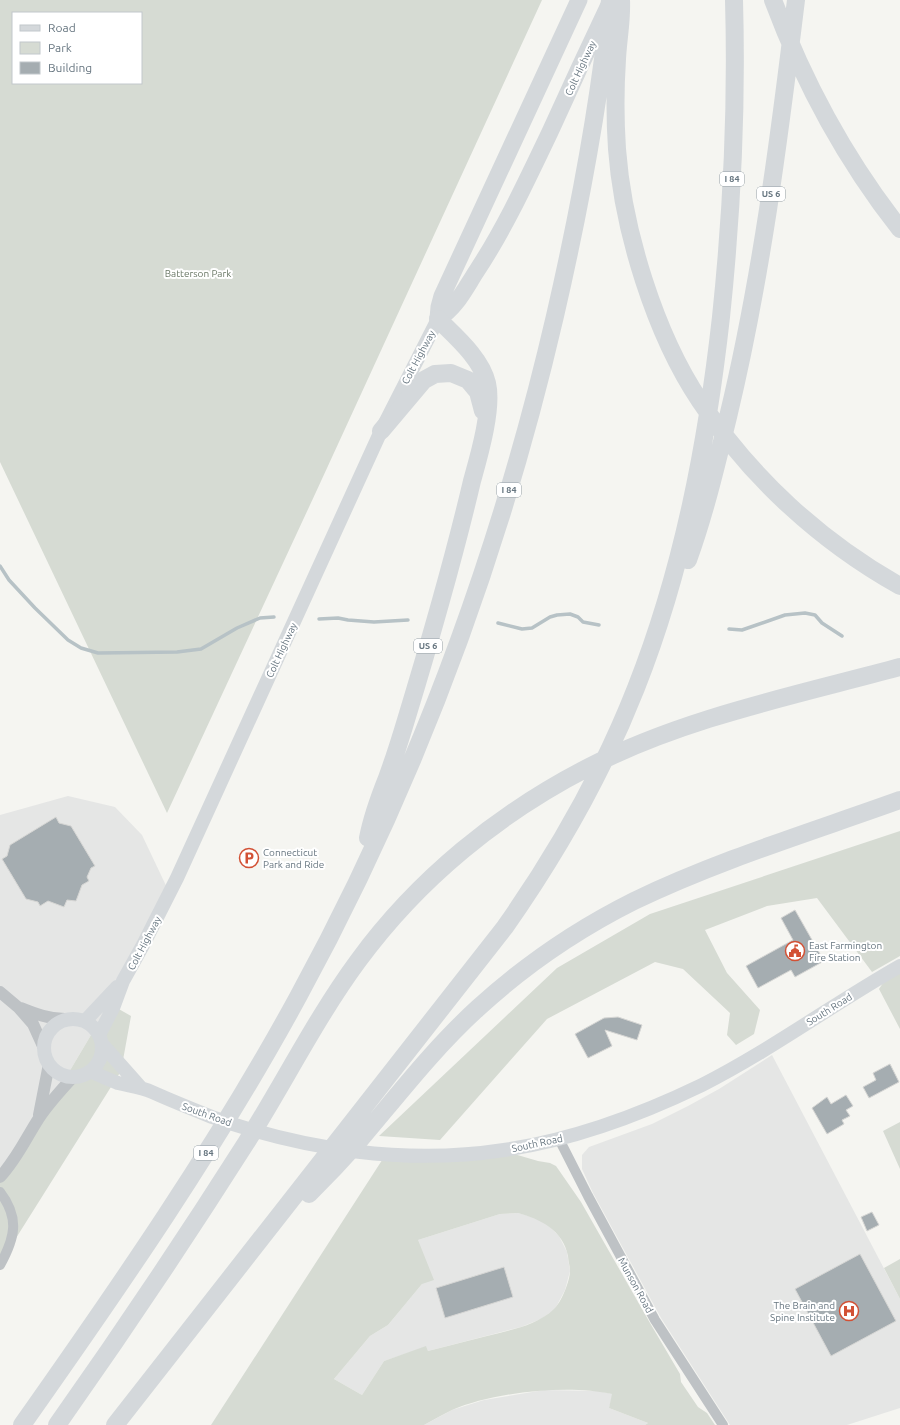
<svg xmlns="http://www.w3.org/2000/svg" width="900" height="1425" font-family="Ubuntu,sans-serif">
  <style>
    .built { fill: #e5e6e5 }
    .green { fill: #d6dbd3; fill-rule: evenodd }
    .lines { fill: none; stroke-linecap: round; stroke-linejoin: round }
    .stream { stroke: #b7c2c6; stroke-width: 3.5 }
    .building { fill: #a5adb1; stroke: #d6d6d4 }
    .minor { stroke: #bec2c5; stroke-width: 10 }
    .tertiary { stroke: #bec2c5; stroke-width: 12 }
    .secondary { stroke: #d4d8db; stroke-width: 14 }
    .trunk { stroke: #d4d8db; stroke-width: 17 }
    .motorway { stroke: #d4d8db; stroke-width: 18 }
    .labels { text-anchor: middle; stroke-width: 4; stroke-linejoin: round; paint-order: stroke }
    .shield { fill: #fff; stroke: #959fa6; stroke-width: 1 }
    .shield-label { font-size: 9px; font-weight: bold; fill: #677680 }
    .street-label { font-size: 10px; fill: #677680; stroke: #fff }
    .park-label { font-size: 10px; fill: #697765; stroke: #fff }
    .poi-label { font-size: 10px; fill: #677680; stroke: #fff; text-anchor: start }
  </style>
  <rect width="100%" height="100%" fill="#f5f5f1"/>
  <path class="built" d="M68,796L115,807L142,835L170,894L123,981L59,1089L0,1175V815Z
    M772,1055L900,1299V1408L847,1425H730L661,1318L593,1193L582,1169V1155L589,1147L652,1124L688,1106L719,1089Z
    M518,1213L533,1217L547,1224L559,1236L567,1252L570,1271L565,1290L555,1309L541,1319L521,1327L428,1351L426,1347L384,1361L362,1395L334,1379L370,1336L388,1325L422,1284L418,1240L500,1214Z
    M544,1390L598,1391L613,1394L609,1408L648,1423L645,1425H424L452,1410L484,1400Z"/>
  <path class="green" d="M0,0H542L316,492L167,813L0,462ZM13,13H141V83H13Z
    M900,831V956L872,972L817,898L767,906L705,930L727,973L760,1010L754,1034L736,1045L727,1035L730,1013L683,969L655,962L547,1019L440,1140L379,1136L557,968L650,914Z
    M900,966V1029L879,989L891,971Z
    M123,981L117,1008L131,1016L121,1071L6,1254L0,1255V1175L59,1089Z
    M900,1122V1169L883,1131Z
    M497,1149L538,1161L550,1163L556,1166L581,1202L650,1323L680,1374L681,1382L698,1407L707,1413L715,1425H645L648,1423L609,1408L612,1394C568,1384 494,1392 452,1410C442,1415 433,1420 424,1425H211L386,1154ZM518,1213C540,1219 563,1230 568,1256C568,1260 570,1266 570,1271C570,1281 561,1303 554,1309C536,1326 510,1330 487,1336C467,1341 448,1346 428,1351L426,1346L384,1361L362,1395L334,1379L370,1336L388,1325L422,1284L434,1280L418,1240L500,1214Z
    M900,1259V1299L884,1268Z"/>
  <g class="lines">
    <path class="stream" d="M0,566L9,580L35,608L68,640L81,648L98,653L177,652L201,649L237,628L260,618L274,617
      M319,619L338,618L348,620L374,622L408,620
      M498,623L522,629L532,628L550,617L557,615L570,614L578,617L583,622L599,625
      M729,629L742,630L785,615L805,613L815,615L822,623L842,636"/>
  </g>
  <path class="building" d="M56,817L59,823L71,826L95,866L91,868L87,877L89,881L82,885L76,901L67,900L64,907L48,901L40,906L38,902L26,899L2,859L7,856L10,845Z
    M795,910L824,961L795,977L791,970L758,988L746,966L793,940L781,918Z
    M618,1017L642,1025L637,1040L605,1030L612,1046L588,1058L575,1034L604,1018Z
    M890,1064L899,1082L869,1098L863,1087L876,1080L873,1073Z
    M846,1095L853,1106L846,1110L850,1116L842,1120L844,1124L827,1134L812,1108L827,1097L831,1104Z
    M872,1212L879,1225L867,1231L861,1217Z
    M860,1254L896,1321L831,1356L795,1289Z
    M504,1267L513,1297L445,1318L436,1288Z"/>
  <g class="lines">
    <path class="minor" d="M559,1139L588,1196L655,1320L723,1425
      M0,1192C20,1218 15,1238 0,1265"/>
    <path class="tertiary" d="M0,992L19,1008L33,1024L43,1046
      M21,1008C36,1014 49,1019 65,1019
      M39,1115L49,1064
      M0,1177C17,1159 26,1138 39,1118C49,1103 61,1090 73,1077"/>
    <path class="secondary" d="M44 1048a29 29 0 1 1 58 0a29 29 0 1 1-58 0Z
      M85,1021L117,987
      M99,1035L113,1008L123,981L143,945L177,878L381,431L438,319
      M102,1044L141,1088
      M90,1071C99,1075 109,1080 118,1083C130,1086 141,1087 152,1092C172,1101 192,1109 212,1117C304,1150 407,1165 504,1150C573,1140 640,1115 702,1085C771,1050 833,1004 900,966"/>
    <path class="trunk" d="M579,0L442,296L439,307L438,319C456,308 465,289 476,272C505,228 527,180 550,132C569,90 588,49 608,7"/>
    <path class="motorway" d="M621,0C622,20 618,39 617,59C615,89 615,119 617,149C623,230 655,334 700,401C750,477 821,542 900,586
      M773,0C804,83 845,159 900,229
      M381,431L424,380L435,374L451,373L468,380L478,392L483,411
      M688,560C705,513 716,466 728,417C761,280 779,140 796,0
      M368,838C372,817 379,798 387,778C394,759 400,740 406,720C430,641 453,562 472,481C479,456 493,408 487,383C481,358 456,337 438,319
      M309,1194C326,1177 343,1159 359,1141C398,1095 433,1049 478,1008C524,966 578,929 634,901C719,860 811,832 900,800
      M22,1425C120,1286 217,1146 298,997C415,783 500,553 555,316C579,212 599,107 610,0
      M57,1425C122,1333 185,1239 246,1143C284,1083 316,1018 358,961C418,879 499,813 589,767C683,718 797,695 900,667
      M115,1425L505,927C557,853 603,772 636,688C683,569 707,443 721,317C732,212 737,106 734,0"/>
  </g>
  <defs>
    <g id="parking-ring" transform="scale(1)"><circle r="9.5" fill="#fff" stroke="#d25135" stroke-width="1.5"/><path d="M-3.5-5.5H1a3.5 3.5 0 0 1 0 7H-1V5.5H-3.5ZM-1-3.4V-.6H.8a1.4 1.4 0 0 0 0-2.8Z" fill="#d25135"/></g>
    <g id="civic-ring" transform="scale(1)"><circle r="9.5" fill="#fff" stroke="#d25135" stroke-width="1.5"/><path d="M-.6-6.5H3V-4.5H.6V-3L4-1V1h2V6H-6V1h2V-1L-.6-3ZM-1.2 2.5V6h2.4V2.5Z" fill="#d25135"/></g>
    <g id="hospital-ring" transform="scale(1)"><circle r="9.5" fill="#fff" stroke="#d25135" stroke-width="1.5"/><path d="M-5-5h3v3.5h4V-5h3V5h-3V1.5h-4V5h-3Z" fill="#d25135"/></g>
  </defs>
  <g fill-rule="evenodd">
    <use href="#parking-ring" x="249" y="858"/>
    <use href="#civic-ring" x="795" y="951"/>
    <use href="#hospital-ring" x="849" y="1311"/>
  </g>
  <g class="labels">
    <g class="shield">
      <rect x="720" y="172" width="24" height="14" rx="3"/>
      <rect x="757" y="187" width="28" height="14" rx="3"/>
      <rect x="497" y="483" width="24" height="14" rx="3"/>
      <rect x="414" y="639" width="28" height="14" rx="3"/>
      <rect x="194" y="1146" width="24" height="14" rx="3"/>
    </g>
    <g class="shield-label">
      <text x="732" y="182">I 84</text>
      <text x="771" y="197">US 6</text>
      <text x="509" y="493">I 84</text>
      <text x="428" y="649">US 6</text>
      <text x="206" y="1156">I 84</text>
    </g>
    <g class="street-label">
      <text transform="translate(580 68) rotate(-65)" y="4">Colt Highway</text>
      <text transform="translate(418 357) rotate(-62)" y="4">Colt Highway</text>
      <text transform="translate(281 650) rotate(-65)" y="4">Colt Highway</text>
      <text transform="translate(144 943) rotate(-62)" y="4">Colt Highway</text>
      <text transform="translate(829 1009) rotate(-32)" y="4">South Road</text>
      <text transform="translate(207 1114) rotate(20)" y="4">South Road</text>
      <text transform="translate(537 1143) rotate(-12)" y="4">South Road</text>
      <text transform="translate(636 1285) rotate(61)" y="4">Munson Road</text>
    </g>
    <g class="park-label">
      <text x="198" y="277">Batterson Park</text>
    </g>
    <g class="poi-label">
      <text x="263" y="856">Connecticut<tspan x="263" dy="12">Park and Ride</tspan></text>
      <text x="809" y="949">East Farmington<tspan x="809" dy="12">Fire Station</tspan></text>
      <text x="835" y="1309" text-anchor="end">The Brain and<tspan x="835" dy="12">Spine Institute</tspan></text>
    </g>
  </g>
  <rect x="12" y="12" width="130" height="72" fill="#ffffff" stroke="#c2c8cc"/>
  <rect x="20" y="25" width="20" height="6" fill="#d4d8db" stroke="#c2c8cc"/>
  <text x="48" y="32" font-size="12" fill="#677680">Road</text>
  <rect x="20" y="42" width="20" height="12" fill="#d6dbd3" stroke="#c2c8cc"/>
  <text x="48" y="52" font-size="12" fill="#677680">Park</text>
  <rect x="20" y="62" width="20" height="12" fill="#a5adb1" stroke="#c2c8cc"/>
  <text x="48" y="72" font-size="12" fill="#677680">Building</text>
</svg>
